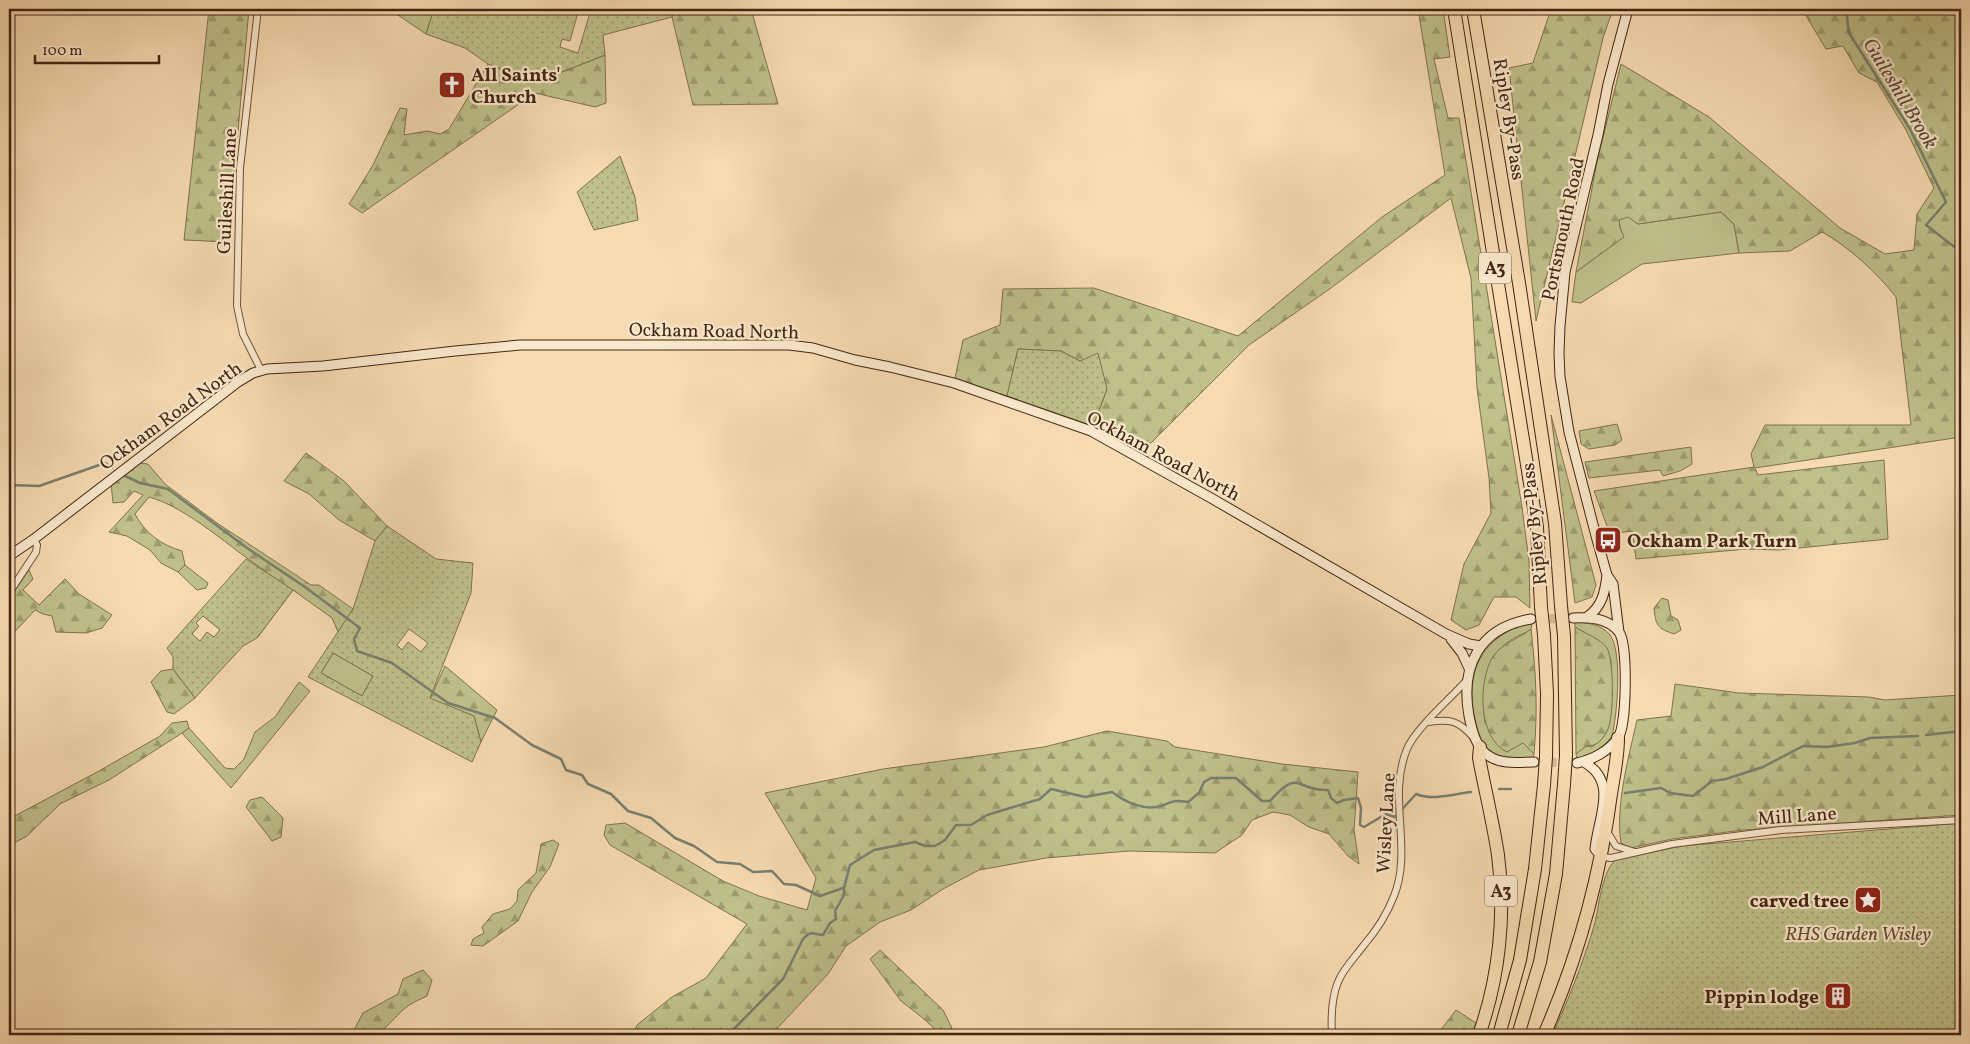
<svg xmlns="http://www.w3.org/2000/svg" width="1970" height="1044" font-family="Vollkorn,serif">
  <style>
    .green { fill: #bfc08a; stroke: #81724d }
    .forest { fill: url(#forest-firs); stroke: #81724d }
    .garden { fill: url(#garden-dots); stroke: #81724d; fill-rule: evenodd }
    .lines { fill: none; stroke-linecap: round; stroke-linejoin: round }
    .stream { stroke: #797f6f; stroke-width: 2.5 }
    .secondary-tunnel { stroke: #d3b792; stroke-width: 9; stroke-dasharray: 9 4.5; stroke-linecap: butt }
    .street-casing { stroke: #705238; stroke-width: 8 }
    .secondary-casing { stroke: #432510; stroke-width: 11 }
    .highway-casing { stroke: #432510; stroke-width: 14 }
    .street { stroke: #fae8cd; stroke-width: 6 }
    .secondary { stroke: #fae8cd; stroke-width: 9 }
    .highway { stroke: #f7dbb2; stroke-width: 12 }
    .highway-bridge-casing { stroke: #432510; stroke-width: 14; stroke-linecap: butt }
    .highway-bridge { stroke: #f7dbb2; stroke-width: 12 }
    .labels { text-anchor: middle; stroke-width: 4.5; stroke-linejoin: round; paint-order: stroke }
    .shield { fill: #fae8cd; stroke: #7a6049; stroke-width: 1 }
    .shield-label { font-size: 18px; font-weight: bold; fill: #432510 }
    .poi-label { font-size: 19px; font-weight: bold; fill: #432510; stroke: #fae8cd; text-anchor: start }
    .street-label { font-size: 19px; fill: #432510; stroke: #fae8cd }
    .park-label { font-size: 19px; font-style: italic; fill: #624c2e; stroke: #fae8cd }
    .water-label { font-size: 20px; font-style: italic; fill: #5a4a38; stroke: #fae8cd }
  </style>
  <defs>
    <pattern id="forest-firs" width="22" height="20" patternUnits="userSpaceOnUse" patternTransform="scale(1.25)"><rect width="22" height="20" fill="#bfc08a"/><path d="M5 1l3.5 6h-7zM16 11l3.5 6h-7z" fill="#9d9c6f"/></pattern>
    <pattern id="garden-dots" width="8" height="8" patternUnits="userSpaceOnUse" patternTransform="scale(1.25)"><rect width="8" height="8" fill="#bfc08a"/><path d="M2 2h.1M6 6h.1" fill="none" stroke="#9d9c6f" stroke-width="1.8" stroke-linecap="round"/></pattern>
  </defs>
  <rect width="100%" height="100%" fill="#f7dbb2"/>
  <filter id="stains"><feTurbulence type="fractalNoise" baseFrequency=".004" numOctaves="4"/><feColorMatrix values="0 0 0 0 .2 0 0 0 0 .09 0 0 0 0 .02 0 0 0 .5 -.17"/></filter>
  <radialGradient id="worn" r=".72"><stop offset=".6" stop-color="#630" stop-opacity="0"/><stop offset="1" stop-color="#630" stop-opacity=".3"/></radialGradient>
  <path class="green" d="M389,9H434L426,34Z
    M1721,212L1734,224L1739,253L1642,264L1581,303L1572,302L1576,272L1623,237L1620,228L1619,220L1628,216L1638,224Z
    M185,565L208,583L206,588L197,590L178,572Z
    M1575,622C1588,623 1601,624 1610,635C1623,652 1617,716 1612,736C1603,749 1591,754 1577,759L1576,754L1586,746L1592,747L1601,740L1609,726L1612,693L1611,660L1596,639L1587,635L1575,627Z
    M1524,624H1532L1531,629C1525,634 1518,635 1511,640C1482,658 1482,693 1485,723L1523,743L1534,754L1533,759C1523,759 1504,761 1495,756C1482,747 1478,733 1475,719C1465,673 1479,641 1524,624Z
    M333,653L373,676L362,696L321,673Z
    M299,682L310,691L231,788L182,733L189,728L225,768L234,769L244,759L255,732L275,717Z"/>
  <path class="forest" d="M209,9H249L228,242L184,240Z
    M674,9H751L778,104L693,105L672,17Z
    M1418,9H1443L1450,57L1434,59L1448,118H1459L1522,507L1529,561L1530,608L1516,597H1494L1479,625L1466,630L1451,620L1464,564L1491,513L1489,478L1477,388L1471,278L1451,198L1331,288L1249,345L1137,457L1091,431L1107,389L1080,361L1061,351L1018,349L1006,401L954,383L963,340L1000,325L1003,289L1094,288L1238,336L1382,217L1445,175Z
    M1551,9H1613L1603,38L1536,321L1509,68L1533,63Z
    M1802,9H1961V437L1755,468L1758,475L1884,460L1888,539L1779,550L1747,549L1636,559L1632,531L1610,534L1594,491L1754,467L1751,454L1765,425H1911L1896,297C1878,274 1848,246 1822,232L1790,251L1739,253L1734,224L1721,212L1638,224L1628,217L1619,220L1620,228L1624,237L1576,272L1597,162L1621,64L1709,117L1840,228L1885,254L1914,250L1917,214L1934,188L1906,130L1877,82L1859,73L1843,46L1826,49Z
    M605,55L606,103L595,107L535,93L362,213L349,204L373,165L400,108L407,109L404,135L427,131L440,134L449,129L488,64L534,83Z
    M1551,415L1596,585L1592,597L1575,603Z
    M1617,424L1622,440L1615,445L1589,449L1581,444L1579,431Z
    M1691,447L1692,464L1680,471L1663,476L1660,470L1589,478L1585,462Z
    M306,453L344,481L387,526L375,541L339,520L309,494L284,481Z
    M139,463L148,464L165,484L217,523L311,585H319L353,609L338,632L332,618L293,590L257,638L267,572C231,549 189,508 149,497L135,514C145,533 161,545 182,551L185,565L178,572L161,563L150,550L127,536L109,532L143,495L134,491L124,502L113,503L111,483Z
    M29,570L33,579L23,590L39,605L65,579L79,594L112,615L102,628L86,633L56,632L52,616L43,614L35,610L9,638V599Z
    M1662,598L1668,600L1671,616L1678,620L1681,630L1674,634C1657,628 1656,626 1654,608Z
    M1575,627C1584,633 1601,639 1607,648C1614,660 1614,715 1608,729C1604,738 1597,747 1586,746L1576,754Z
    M1531,629C1536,673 1538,709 1534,754L1523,743L1507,752C1478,738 1478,683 1492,658C1501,643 1519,639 1531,629Z
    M445,666L497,710L481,742L474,716L430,699Z
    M173,669L195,698L174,714L167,712L151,682L161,671Z
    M1675,684L1739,693L1869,697L1885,700L1961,695V815L1743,830L1672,839L1631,848L1621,843C1615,806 1629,756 1637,720L1671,716Z
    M187,721L189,728L182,733L109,780L60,804L27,836L9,846V819L99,771L160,736L172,723Z
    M1107,731L1167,741L1175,747L1282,764L1358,772L1354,830L1359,864L1348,856L1329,834L1309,827L1290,815L1273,812L1252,820L1242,835L1215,853L1129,851L1046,858L979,870L943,889L911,910L880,922L846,946L828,974L771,1035H633L637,1025L672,997L706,978L747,924L610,845L604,835L606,825L625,823L723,881L759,896L807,910L816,878L765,793L883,769L1044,747Z
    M262,797L283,818L281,837L272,841L246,807L250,800Z
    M553,840L559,844L550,867L532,892L518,921L483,946L471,945L473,939L484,933L482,927L493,914L510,909L517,901L518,890L536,873L541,844Z
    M880,950L943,1010L952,1028L941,1035L924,1019L901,1001L870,959Z
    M423,970L432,980L427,996C419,1000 409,1004 403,1010C388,1024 376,1044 354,1030L363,1013L398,994L403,979Z
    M1456,1010L1476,1023L1472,1035H1437Z"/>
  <path class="garden" d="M434,9H579L570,41L562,39L560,47L578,53L591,9H674L672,17L603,35L605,55L534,83L488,64L465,48L426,34Z
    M620,156L635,197L638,220L594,230L577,192Z
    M1018,349L1061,351L1080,361L1098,353L1107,389L1093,426L1007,396Z
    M387,526L436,559L473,563L471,593L430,698L474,716L481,742L472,762L308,677L353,609L375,541ZM409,629L428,643L421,652L408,642L402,650L397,645ZM333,653L373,676L362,696L321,673Z
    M246,559L293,590L257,638L243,646L195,698L173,669V657L167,648ZM203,616L220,630L214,637L207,632L200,641L192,634L199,626L196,623Z
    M1961,823V1035H1552C1568,1001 1583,963 1594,926C1600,905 1600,877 1615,860L1682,846Z"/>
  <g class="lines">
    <path class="stream" d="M1846,9L1849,33L1910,129L1946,202L1926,225L1961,252
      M123,475L140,483L168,489L247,548L305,587L360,628L354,639L357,651L392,663L448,703L495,718L532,745L561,759L566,770L582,775L588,784L611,794L628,811L651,818L675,838L694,846L717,862L740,864L753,872L772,871L784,884L796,885L820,896L843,888
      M9,485L39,486L105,463L112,468
      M1926,735L1961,731
      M1499,789H1511
      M1625,793L1661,788L1670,793L1693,796L1712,781L1726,779L1763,767L1803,746L1827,747L1855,743L1870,738L1918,736
      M728,1035L783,979L803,939C811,930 813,934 823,935L830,923L836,919L835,911L844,895V888L850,865L874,850L915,842L925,846H935L945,840L956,825H971L987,815L1040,799L1051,789L1085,797L1112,792C1125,802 1144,811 1161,806C1175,801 1172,800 1188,802L1199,793L1204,782L1211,778H1236L1262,801H1270C1300,767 1295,791 1328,790L1331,798L1337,803L1344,800L1358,798L1361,808L1360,825L1364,827L1386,814L1395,817L1416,794C1432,801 1454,794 1471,792"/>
    <path class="secondary-tunnel" d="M1536,619L1573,618
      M1534,762L1571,763"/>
    <g class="street-casing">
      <path id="street" d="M258,9L240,168L237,306L243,334L261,370
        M9,593L36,552L37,545L34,539
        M1428,722C1450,719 1458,720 1473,737
        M1608,833L1616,846L1635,852
        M1602,857L1611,858L1672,844L1781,830L1961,820
        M1332,1035C1331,1018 1331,999 1338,982C1343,969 1355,957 1364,945C1376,931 1387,914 1394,896C1413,849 1387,797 1407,749C1415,729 1451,698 1467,680"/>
    </g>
    <g class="secondary-casing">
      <path id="secondary" d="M9,556L34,539L238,382L253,373L267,369L323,366L455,351L520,345H789L813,348L855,360L890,367L954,383L1091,431L1211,498L1446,634L1469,644L1481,646
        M1587,617C1602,607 1605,592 1607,575
        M1573,618C1590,617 1608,618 1619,632C1628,644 1627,725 1618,738C1609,751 1592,760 1577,763
        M1531,619C1479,628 1460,666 1469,716C1472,731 1476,748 1489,756C1502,765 1520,762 1534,762
        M1619,632L1613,584L1607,575L1596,536L1569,432L1560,377L1559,353L1560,326L1565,272L1598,135L1608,84L1628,9
        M1451,639L1462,653L1469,668
        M1584,762C1619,782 1598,817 1595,849L1602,857"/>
    </g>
    <g class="highway-casing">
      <path id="highway" d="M1454,9L1537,527L1541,607
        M1473,9L1519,283L1555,523L1561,606
        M1544,635L1547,694L1546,757
        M1564,636L1566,755
        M1479,1035C1499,978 1506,915 1498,855C1493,822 1485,790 1479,758L1480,747
        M1499,1035L1520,960L1535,869L1544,785
        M1518,1035L1540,962L1556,874L1564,784
        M1544,1035C1578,958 1600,877 1611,794C1614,775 1618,757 1618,738"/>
    </g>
    <use href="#street" class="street"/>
    <use href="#secondary" class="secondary"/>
    <use href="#highway" class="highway"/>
    <g class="highway-bridge-casing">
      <path id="highway-bridge" d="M1561,606L1564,636
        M1541,607L1544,635
        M1564,784L1566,755
        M1544,785L1546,757"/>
    </g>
    <use href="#highway-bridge" class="highway-bridge"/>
  </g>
  <defs>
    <g id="church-square" transform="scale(1.4375)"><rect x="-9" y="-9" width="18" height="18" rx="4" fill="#8f2418" stroke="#fae8cd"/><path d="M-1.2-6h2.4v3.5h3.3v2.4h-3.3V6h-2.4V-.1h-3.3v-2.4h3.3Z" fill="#fff"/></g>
    <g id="bus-square" transform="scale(1.4375)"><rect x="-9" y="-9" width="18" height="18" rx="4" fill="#8f2418" stroke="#fae8cd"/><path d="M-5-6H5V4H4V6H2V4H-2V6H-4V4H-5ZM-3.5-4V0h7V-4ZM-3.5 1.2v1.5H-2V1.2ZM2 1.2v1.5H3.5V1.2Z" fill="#fff"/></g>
    <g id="sight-square" transform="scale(1.4375)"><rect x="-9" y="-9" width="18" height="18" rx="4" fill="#8f2418" stroke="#fae8cd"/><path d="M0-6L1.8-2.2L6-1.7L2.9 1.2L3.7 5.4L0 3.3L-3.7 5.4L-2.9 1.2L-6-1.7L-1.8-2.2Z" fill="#fff"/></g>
    <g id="building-square" transform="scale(1.4375)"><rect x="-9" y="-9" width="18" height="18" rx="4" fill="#8f2418" stroke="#fae8cd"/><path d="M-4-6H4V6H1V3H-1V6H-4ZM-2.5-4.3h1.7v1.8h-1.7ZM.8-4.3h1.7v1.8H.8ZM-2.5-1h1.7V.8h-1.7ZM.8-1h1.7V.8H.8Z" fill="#fff"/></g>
  </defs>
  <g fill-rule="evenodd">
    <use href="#church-square" x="452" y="85"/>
    <use href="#bus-square" x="1608" y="540"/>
    <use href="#sight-square" x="1868" y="900"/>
    <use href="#building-square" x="1838" y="996"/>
  </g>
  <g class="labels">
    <g class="shield">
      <rect x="1479" y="252.5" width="32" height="31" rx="4"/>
      <rect x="1485" y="875.5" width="32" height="31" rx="4"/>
    </g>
    <g class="shield-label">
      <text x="1495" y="274">A3</text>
      <text x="1501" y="897">A3</text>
    </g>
    <g class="poi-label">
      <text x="471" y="81">All Saints'<tspan x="471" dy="22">Church</tspan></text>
      <text x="1627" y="547">Ockham Park Turn</text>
      <text x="1849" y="907" text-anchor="end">carved tree</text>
      <text x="1819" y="1003" text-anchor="end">Pippin lodge</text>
    </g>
    <g class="street-label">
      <text transform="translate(1510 119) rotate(81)" y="7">Ripley By-Pass</text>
      <text transform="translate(226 191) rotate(-87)" y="7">Guileshill Lane</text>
      <text transform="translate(1562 229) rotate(-78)" y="7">Portsmouth Road</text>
      <text transform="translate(714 330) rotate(1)" y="7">Ockham Road North</text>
      <text transform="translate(170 415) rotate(-36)" y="7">Ockham Road North</text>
      <text transform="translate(1164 455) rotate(28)" y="7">Ockham Road North</text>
      <text transform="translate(1533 524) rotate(-96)" y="7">Ripley By-Pass</text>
      <text transform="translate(1797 815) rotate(-4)" y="7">Mill Lane</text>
      <text transform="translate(1385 823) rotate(-87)" y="7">Wisley Lane</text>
    </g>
    <g class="park-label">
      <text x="1858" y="940">RHS Garden Wisley</text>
    </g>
    <g class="water-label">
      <text transform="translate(1901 93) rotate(59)" y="7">Guileshill Brook</text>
    </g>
  </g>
  <rect width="1970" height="1044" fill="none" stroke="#f7dbb2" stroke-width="30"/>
  <rect x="10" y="10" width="1950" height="1024" fill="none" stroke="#432510" stroke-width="2.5"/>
  <rect x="15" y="15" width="1940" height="1014" fill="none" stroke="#432510"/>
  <path d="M35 55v8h124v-8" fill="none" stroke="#432510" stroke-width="2.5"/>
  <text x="42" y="55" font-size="15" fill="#432510" stroke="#fae8cd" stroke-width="4" paint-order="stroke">100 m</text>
  <rect width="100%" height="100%" filter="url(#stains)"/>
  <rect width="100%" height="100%" fill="url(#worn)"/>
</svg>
